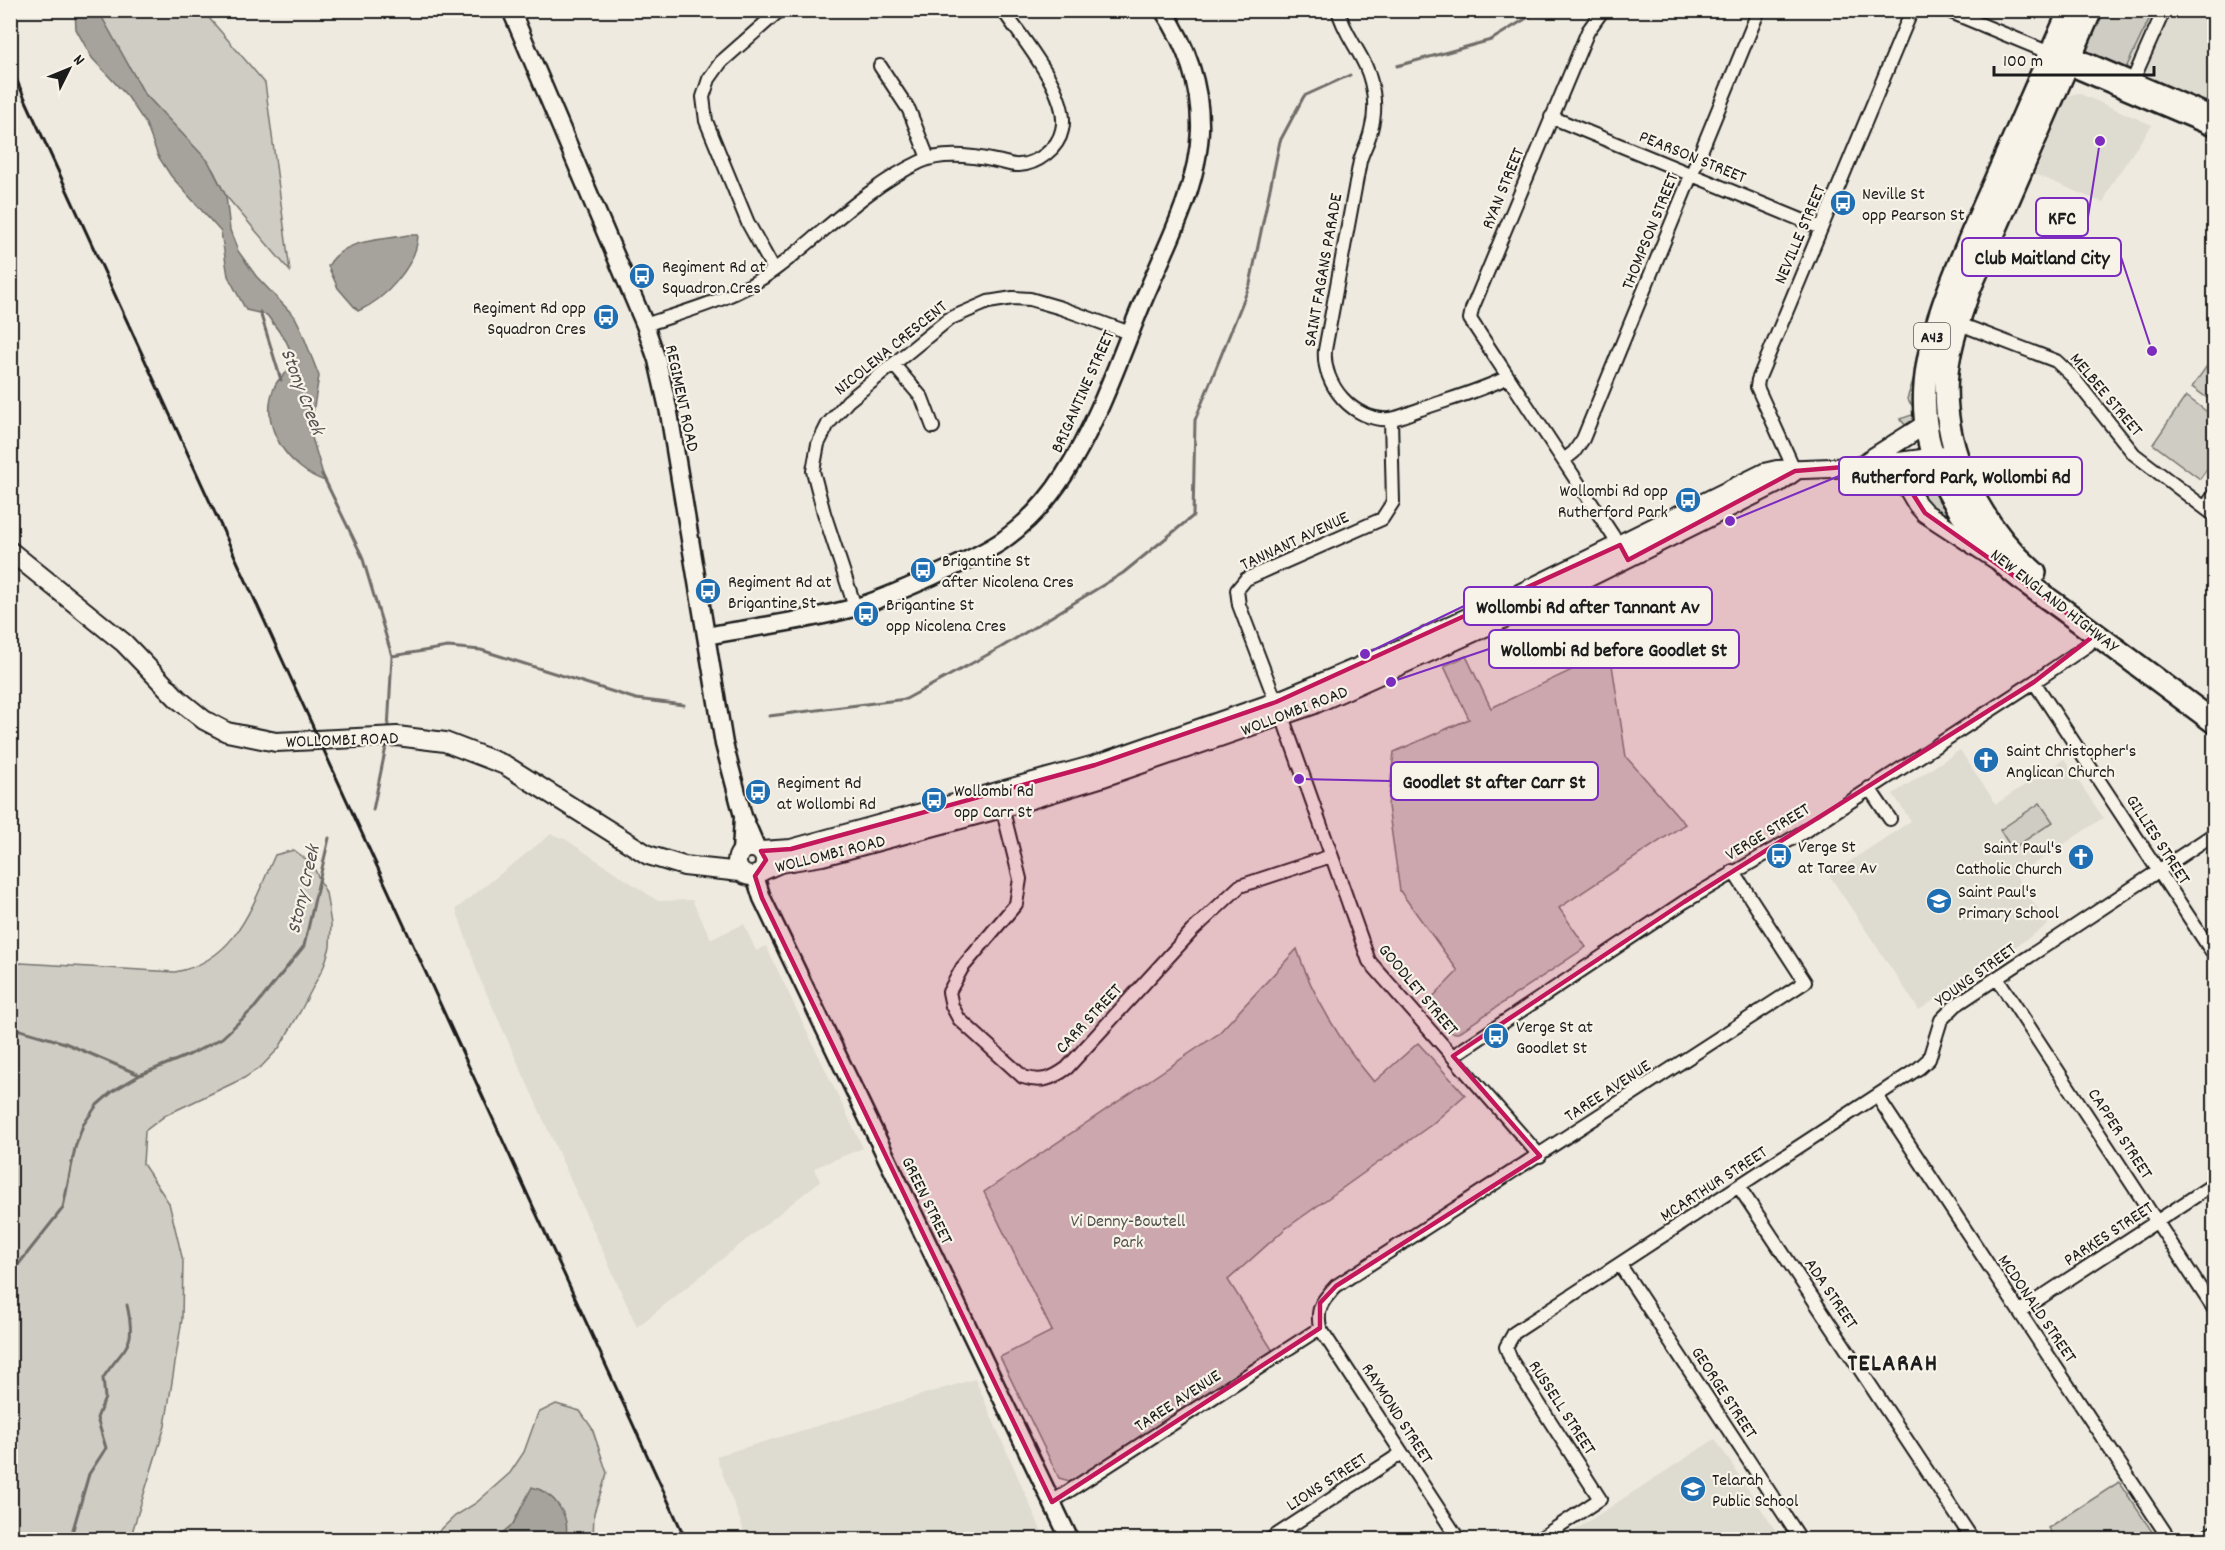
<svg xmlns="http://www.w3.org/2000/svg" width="2225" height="1550" font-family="Dekko,sans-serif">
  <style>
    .built { fill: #dedbd1 }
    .green { fill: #cfccc3; stroke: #767470; stroke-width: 1.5 }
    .water { fill: #a6a39d; stroke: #6f6d69; stroke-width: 1.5 }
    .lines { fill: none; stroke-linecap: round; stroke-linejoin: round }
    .stream { stroke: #6f6d69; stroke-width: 3 }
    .minor-casing { stroke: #1c1c1c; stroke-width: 16 }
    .tertiary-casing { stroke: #1c1c1c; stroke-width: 21 }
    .secondary-casing { stroke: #1c1c1c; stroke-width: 22 }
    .trunk-casing { stroke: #1c1c1c; stroke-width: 26 }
    .minor { stroke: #f7f3e8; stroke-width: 12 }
    .tertiary { stroke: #f7f3e8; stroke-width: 16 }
    .secondary { stroke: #f7f3e8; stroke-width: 18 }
    .trunk { stroke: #f7f3e8; stroke-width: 21 }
    .rail { stroke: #1c1c1c; stroke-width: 3 }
    .marked { fill: #c2185b; fill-opacity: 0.2; stroke: #c2185b; stroke-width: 4.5; stroke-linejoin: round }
    .labels { text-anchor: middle; stroke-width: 4.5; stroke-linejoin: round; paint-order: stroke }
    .shield { fill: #f7f3e8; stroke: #5e5c59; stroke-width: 1.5 }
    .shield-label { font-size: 16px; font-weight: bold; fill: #1c1c1c }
    .street-label { font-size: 18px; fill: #1c1c1c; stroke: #f7f3e8 }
    .poi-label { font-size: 18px; fill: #1c1c1c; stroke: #f7f3e8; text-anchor: start }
    .park-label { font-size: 18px; fill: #52514e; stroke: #f7f3e8 }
    .water-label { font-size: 20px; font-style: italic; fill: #535250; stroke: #f7f3e8 }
    .district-label { font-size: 24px; font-weight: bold; letter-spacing: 1.5px; fill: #1c1c1c; stroke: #f7f3e8 }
    .leader { fill: none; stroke: #7b2cbf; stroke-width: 2 }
    .callout-dot { fill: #7b2cbf; stroke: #f7f3e8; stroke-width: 2 }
    .callout { fill: #f7f3e8; stroke: #7b2cbf; stroke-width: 2 }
    .callout-label { font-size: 20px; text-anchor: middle; font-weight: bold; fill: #1c1c1c }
  </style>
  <rect width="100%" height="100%" fill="#eeeae0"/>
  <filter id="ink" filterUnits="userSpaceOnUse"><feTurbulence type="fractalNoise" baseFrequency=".0167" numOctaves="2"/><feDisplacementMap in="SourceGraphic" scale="12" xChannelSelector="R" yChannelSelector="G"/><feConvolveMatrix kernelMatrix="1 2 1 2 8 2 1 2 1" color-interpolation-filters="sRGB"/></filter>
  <g filter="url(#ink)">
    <path class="built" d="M2153,11H2214V105L2126,68Z
      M2078,93L2152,125L2112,183L2103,203L2035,174L2067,96Z
      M1960,750L1996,804L2064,759L2103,818L2016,876L2048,925L1919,1010L1829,875L1911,821L1893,794Z
      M551,834L565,839L658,901L692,900L711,939L744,924L756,951L766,946L863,1148L814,1168L820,1181L637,1327L480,979L456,909Z
      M975,1379L1045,1539H747L716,1456Z
      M1715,1439L1781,1539H1561Z"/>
    <path class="green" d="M97,11H203L265,83L290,271L226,196L213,170L144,93Z
      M2101,11H2153L2126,68L2090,54L2085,45Z
      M2214,356V403L2192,387Z
      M1916,371V418L1908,428L1900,419L1912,415L1915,409L1907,399Z
      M2186,396L2214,417V459L2200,479L2153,444Z
      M1929,473L1939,501L1957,530L1914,491L1923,484V474Z
      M1610,652L1626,757L1685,824L1559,908L1586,947L1458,1033L1448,1032L1425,1005L1458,971L1400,891L1388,806L1394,752L1469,719L1444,666L1466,656L1491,708Z
      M2040,803L2053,822L2012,849L2000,830Z
      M294,850L312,864L326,893L331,924L330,947L324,966L300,1012L279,1048L262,1066L244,1078L166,1115L145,1131L143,1164L169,1203L183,1261L182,1319L165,1426L130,1539H11V966L21,963L175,972C238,960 252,905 275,855Z
      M1297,949C1312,996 1342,1044 1374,1082L1418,1043L1465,1095L1431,1125L1285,1229L1228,1280L1273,1351L1073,1482L1059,1478L1000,1357L1052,1331L984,1192L1218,1034Z
      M556,1404L580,1411L592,1428L607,1473L594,1513L593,1539H565L567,1537L522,1506L513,1524L495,1539L430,1540L455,1516L476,1503L510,1473L524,1452L538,1413Z
      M2119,1482L2157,1539H2055L2048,1528Z"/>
    <path class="water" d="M75,11L99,12L144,93L208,161L226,196L230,230L238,251L256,276L295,317L300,327L319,376L310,431L325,481C289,469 258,426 274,388C278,377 289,371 297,365L286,341L267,315L246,310L228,276L221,232L171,176L158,156L146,124L128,97L92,58L76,29Z
      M408,235H418C417,265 385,300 358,311L338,288L328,266C344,238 379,241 408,235Z
      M532,1487C554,1492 572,1517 565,1539H495L513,1524Z"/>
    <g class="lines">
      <path class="stream" d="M1397,66L1491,40L1540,10
        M260,312L281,380
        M322,474L362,556L392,656L388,730
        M392,656L448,647L481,650L636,699L684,705
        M769,716L906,699L1000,648L1123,573L1193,516L1195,420L1250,284L1280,141L1304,96L1350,75
        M373,810L387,742
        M10,1027L65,1043L140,1075
        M10,1275L63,1208L75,1148L83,1125L97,1105L113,1091L140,1075L191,1054L222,1038L255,1007L304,946L329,838
        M70,1540L89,1474L106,1448L97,1418L105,1398L103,1378C125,1344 137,1349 127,1305"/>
      <g class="minor-casing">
        <path id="minor" d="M1338,10C1343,29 1352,40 1361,57C1373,78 1378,106 1371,130C1369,141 1363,150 1360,161L1325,350C1322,385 1354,422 1390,419C1400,418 1411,412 1421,409C1450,399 1480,391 1508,377
          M1603,10L1588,31L1472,309L1470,319L1623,551
          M1946,10L2050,53
          M880,66L909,110L928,158
          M2133,80L2164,10
          M1551,117L1821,228
          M774,270L748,223L706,121L703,97L709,79L721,62L780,10
          M1957,323L2056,361L2072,376L2134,454L2214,515
          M645,325C689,310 737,298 774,270C823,234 865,188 920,162C942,152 973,156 996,161C1004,162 1012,166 1019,165C1037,164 1058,149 1062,130C1071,95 1022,39 1003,10
          M893,364L922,398L933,427
          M1564,460L1574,452L1583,439L1759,10
          M1795,471L1757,387L1758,380L1912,10
          M2205,508L2214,495
          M855,607L824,513L813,471L818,444L828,424L848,401L949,319L988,302L1013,298L1030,299L1061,308L1130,333
          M2034,682L2214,955
          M1276,702L1239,605L1237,590L1246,579L1382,519L1393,502L1391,419
          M1282,716L1369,961L1540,1156
          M1869,788L1890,819
          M1001,803L1020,879L1016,904L962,968L949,992L952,1006L959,1019L1023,1077C1041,1083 1052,1079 1067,1068L1192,931L1240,886L1331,856
          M1997,978L2214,1309
          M1453,1056L1684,902L1805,831L2034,682L2088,645L2096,634
          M1877,1096L2170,1540
          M1739,1187L1973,1540
          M1620,1265L1801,1540
          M2020,1311L2214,1184
          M1052,1502L1320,1328
          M1269,1540L1402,1453
          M1459,1540L1320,1328C1316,1308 1322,1301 1336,1286L1805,982L1733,871
          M1538,1540L1600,1499L1511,1360L1506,1347L1514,1333L1919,1068L1929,1059L1941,1020L1956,1005L2214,834
          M2202,1540L2214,1532"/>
      </g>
      <g class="tertiary-casing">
        <path id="tertiary" d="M511,10L645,325L657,360L669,413L724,744L743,816L757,849
          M2059,57L2069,61H2086L2214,116
          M2069,61L2080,71L2214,128
          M706,636C755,627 805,621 853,608C884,599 913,585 942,572C962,563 984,553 1002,541C1026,524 1048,500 1064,475C1097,424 1118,362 1141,306C1164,250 1198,191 1200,130C1201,86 1187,46 1163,10
          M741,852L743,817
          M755,876L762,898L1070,1540"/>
      </g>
      <g class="secondary-casing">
        <path id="secondary" d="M1893,463L1917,504L1925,513L1997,560
          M1863,464L1926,424
          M10,551L124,643L178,699L204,720L227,732L276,742L397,736L445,742L505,765L648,855L684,866L741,872
          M737 862a14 14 0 1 1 28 0a14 14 0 1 1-28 0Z
          M761,851L791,849L1095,765L1276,702L1383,657L1519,594L1764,473L1777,470L1859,467L1946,456
          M762,871L780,863L822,856L1002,808L1100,778L1312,705L1527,608L1778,483L1795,471"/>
      </g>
      <g class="trunk-casing">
        <path id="trunk" d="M2070,10C2041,74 2014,138 1986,201C1925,341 1879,436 2001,561C2021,582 2047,597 2069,614C2118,650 2166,686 2214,722
          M2035,573C1979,525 1940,448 1947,373C1950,344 1960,316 1970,288L2091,10"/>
      </g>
      <use href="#minor" class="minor"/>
      <use href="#tertiary" class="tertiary"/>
      <use href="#secondary" class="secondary"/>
      <use href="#trunk" class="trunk"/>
      <path class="rail" d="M10,66L686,1540"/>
    </g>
  </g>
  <path class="marked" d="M1893,463L1925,513L2096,634L2034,682L1684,902L1453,1056L1540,1156L1336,1286L1320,1303V1328L1052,1502L762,898L755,876L766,860L761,851L791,849L1095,765L1276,702L1620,545L1628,560L1795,471Z"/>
  <defs>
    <g id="bus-disc" transform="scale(1.35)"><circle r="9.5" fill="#1f6fb2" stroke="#f7f3e8"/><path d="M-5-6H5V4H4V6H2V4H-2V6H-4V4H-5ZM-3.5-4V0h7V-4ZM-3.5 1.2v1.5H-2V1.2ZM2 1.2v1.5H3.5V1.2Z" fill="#fff"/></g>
    <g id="church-disc" transform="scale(1.35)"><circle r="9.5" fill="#1f6fb2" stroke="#f7f3e8"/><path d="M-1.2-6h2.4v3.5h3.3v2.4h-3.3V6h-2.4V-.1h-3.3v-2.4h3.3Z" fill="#fff"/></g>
    <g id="school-disc" transform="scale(1.35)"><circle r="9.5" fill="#1f6fb2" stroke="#f7f3e8"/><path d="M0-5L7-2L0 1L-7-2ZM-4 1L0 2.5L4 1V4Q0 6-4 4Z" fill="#fff"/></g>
  </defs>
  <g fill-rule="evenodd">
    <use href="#bus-disc" x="1843" y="203"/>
    <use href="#bus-disc" x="642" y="276"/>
    <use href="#bus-disc" x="606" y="317"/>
    <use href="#bus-disc" x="1688" y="500"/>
    <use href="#bus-disc" x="923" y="570"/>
    <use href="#bus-disc" x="708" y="591"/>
    <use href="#bus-disc" x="866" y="614"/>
    <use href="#church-disc" x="1986" y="760"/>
    <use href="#bus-disc" x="758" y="792"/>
    <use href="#bus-disc" x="934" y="800"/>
    <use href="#bus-disc" x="1779" y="856"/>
    <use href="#church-disc" x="2081" y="857"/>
    <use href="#school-disc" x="1939" y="901"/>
    <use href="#bus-disc" x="1496" y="1036"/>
    <use href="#school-disc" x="1693" y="1489"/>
  </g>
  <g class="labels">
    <rect class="shield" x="1914" y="323" width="36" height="26" rx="4.5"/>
    <g class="shield-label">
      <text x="1932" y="342">A43</text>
    </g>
    <g class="street-label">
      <text transform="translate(1693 156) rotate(22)" y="6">PEARSON STREET</text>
      <text transform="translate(1502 188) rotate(-68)" y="6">RYAN STREET</text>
      <text transform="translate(1649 231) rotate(-68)" y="6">THOMPSON STREET</text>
      <text transform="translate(1799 234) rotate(-67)" y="6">NEVILLE STREET</text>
      <text transform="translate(1322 270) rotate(-80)" y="6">SAINT FAGANS PARADE</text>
      <text transform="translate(890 347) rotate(-39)" y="6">NICOLENA CRESCENT</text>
      <text transform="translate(1082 391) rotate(-66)" y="6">BRIGANTINE STREET</text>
      <text transform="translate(2107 394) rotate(50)" y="6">MELBEE STREET</text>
      <text transform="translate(683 398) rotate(78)" y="6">REGIMENT ROAD</text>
      <text transform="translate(1294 540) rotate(-25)" y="6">TANNANT AVENUE</text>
      <text transform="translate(2055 600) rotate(38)" y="6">NEW ENGLAND HIGHWAY</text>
      <text transform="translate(1294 710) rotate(-21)" y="6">WOLLOMBI ROAD</text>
      <text transform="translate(342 739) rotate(-2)" y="6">WOLLOMBI ROAD</text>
      <text transform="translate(1767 831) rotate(-31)" y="6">VERGE STREET</text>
      <text transform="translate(2159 839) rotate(57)" y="6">GILLIES STREET</text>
      <text transform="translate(830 853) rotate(-14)" y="6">WOLLOMBI ROAD</text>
      <text transform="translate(1975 974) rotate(-36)" y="6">YOUNG STREET</text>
      <text transform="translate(1419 989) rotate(50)" y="6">GOODLET STREET</text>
      <text transform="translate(1088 1018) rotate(-47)" y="6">CARR STREET</text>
      <text transform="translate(1607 1090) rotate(-33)" y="6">TAREE AVENUE</text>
      <text transform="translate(2121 1133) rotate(57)" y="6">CAPPER STREET</text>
      <text transform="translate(1713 1183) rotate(-33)" y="6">MCARTHUR STREET</text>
      <text transform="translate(928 1200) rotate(64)" y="6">GREEN STREET</text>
      <text transform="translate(2108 1233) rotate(-33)" y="6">PARKES STREET</text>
      <text transform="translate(1832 1293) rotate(56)" y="6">ADA STREET</text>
      <text transform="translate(2038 1308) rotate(56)" y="6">MCDONALD STREET</text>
      <text transform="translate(1725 1392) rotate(57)" y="6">GEORGE STREET</text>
      <text transform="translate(1177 1400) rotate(-33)" y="6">TAREE AVENUE</text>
      <text transform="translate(1563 1407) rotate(57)" y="6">RUSSELL STREET</text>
      <text transform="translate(1398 1413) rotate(57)" y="6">RAYMOND STREET</text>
      <text transform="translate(1326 1481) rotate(-33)" y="6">LIONS STREET</text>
    </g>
    <g class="poi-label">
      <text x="1862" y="199">Neville St<tspan x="1862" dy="21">opp Pearson St</tspan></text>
      <text x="662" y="272">Regiment Rd at<tspan x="662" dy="21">Squadron Cres</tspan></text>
      <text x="586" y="313" text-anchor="end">Regiment Rd opp<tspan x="586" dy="21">Squadron Cres</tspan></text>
      <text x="1668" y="496" text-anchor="end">Wollombi Rd opp<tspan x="1668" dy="21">Rutherford Park</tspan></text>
      <text x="942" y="566">Brigantine St<tspan x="942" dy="21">after Nicolena Cres</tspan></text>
      <text x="728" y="587">Regiment Rd at<tspan x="728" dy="21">Brigantine St</tspan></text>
      <text x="886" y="610">Brigantine St<tspan x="886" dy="21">opp Nicolena Cres</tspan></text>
      <text x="2006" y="756">Saint Christopher's<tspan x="2006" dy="21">Anglican Church</tspan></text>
      <text x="777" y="788">Regiment Rd<tspan x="777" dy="21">at Wollombi Rd</tspan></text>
      <text x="954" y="796">Wollombi Rd<tspan x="954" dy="21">opp Carr St</tspan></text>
      <text x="1798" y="852">Verge St<tspan x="1798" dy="21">at Taree Av</tspan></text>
      <text x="2062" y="853" text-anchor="end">Saint Paul's<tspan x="2062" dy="21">Catholic Church</tspan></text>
      <text x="1958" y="897">Saint Paul's<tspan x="1958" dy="21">Primary School</tspan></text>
      <text x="1516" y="1032">Verge St at<tspan x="1516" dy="21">Goodlet St</tspan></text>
      <text x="1712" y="1485">Telarah<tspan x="1712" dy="21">Public School</tspan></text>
    </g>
    <g class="park-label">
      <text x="1128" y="1226">Vi Denny-Bowtell<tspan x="1128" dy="21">Park</tspan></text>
    </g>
    <g class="water-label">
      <text transform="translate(304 391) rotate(69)" y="7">Stony Creek</text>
      <text transform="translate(302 889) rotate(-77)" y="7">Stony Creek</text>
    </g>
    <g class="district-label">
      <text x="1893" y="1370">TELARAH</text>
    </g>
  </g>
  <path class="leader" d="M2100 141L2088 217M2152 351L2121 257M1730 521L1839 476M1365 654L1464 606M1391 682L1489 649M1299 779L1391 781"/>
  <g class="callout-dot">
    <circle cx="2100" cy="141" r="6"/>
    <circle cx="2152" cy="351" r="6"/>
    <circle cx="1730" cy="521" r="6"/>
    <circle cx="1365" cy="654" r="6"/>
    <circle cx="1391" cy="682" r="6"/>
    <circle cx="1299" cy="779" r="6"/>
  </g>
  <g class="callout">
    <rect x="2036" y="198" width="52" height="38" rx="6"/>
    <rect x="1962" y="238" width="159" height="38" rx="6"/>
    <rect x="1839" y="457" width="243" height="38" rx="6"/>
    <rect x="1464" y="587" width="248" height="38" rx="6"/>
    <rect x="1489" y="630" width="250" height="38" rx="6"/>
    <rect x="1391" y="762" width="207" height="38" rx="6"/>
  </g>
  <g class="callout-label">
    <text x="2062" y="224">KFC</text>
    <text x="2042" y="264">Club Maitland City</text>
    <text x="1961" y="483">Rutherford Park, Wollombi Rd</text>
    <text x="1588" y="613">Wollombi Rd after Tannant Av</text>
    <text x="1614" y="656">Wollombi Rd before Goodlet St</text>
    <text x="1494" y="788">Goodlet St after Carr St</text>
  </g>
  <rect width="2225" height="1550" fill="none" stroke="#f7f3e8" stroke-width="36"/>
  <rect x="18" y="18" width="2189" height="1514" fill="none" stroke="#1c1c1c" stroke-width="2" filter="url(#ink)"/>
  <g transform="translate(69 69) rotate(47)" stroke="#f7f3e8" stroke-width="4.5" paint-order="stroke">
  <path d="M0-4.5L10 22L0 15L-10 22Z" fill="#1c1c1c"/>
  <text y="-9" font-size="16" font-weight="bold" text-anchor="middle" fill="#1c1c1c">N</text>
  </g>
  <path d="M1994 66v9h160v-9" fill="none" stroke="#1c1c1c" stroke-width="3"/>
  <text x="2003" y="66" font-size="18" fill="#1c1c1c" stroke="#f7f3e8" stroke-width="4.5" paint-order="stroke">100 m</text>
</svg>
